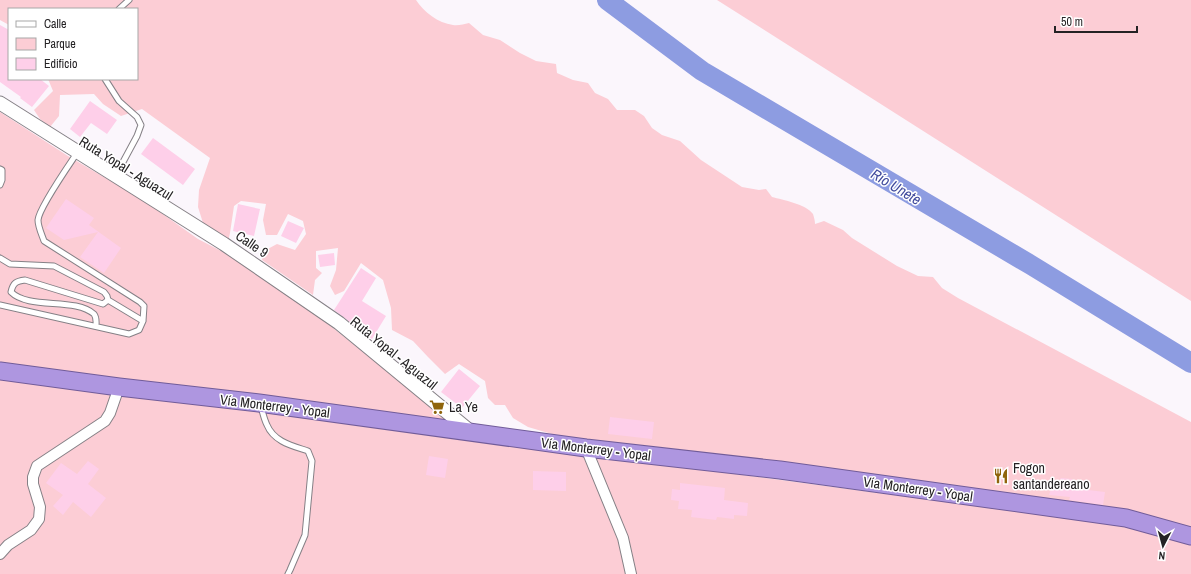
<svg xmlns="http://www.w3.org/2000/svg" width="1191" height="574" font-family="'Archivo Narrow',sans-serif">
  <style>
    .green { fill: #fccdd5 }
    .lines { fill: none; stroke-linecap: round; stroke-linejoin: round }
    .river { stroke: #8d9ce1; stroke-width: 20 }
    .building { fill: #fecfe9 }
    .service-casing { stroke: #858086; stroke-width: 7 }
    .minor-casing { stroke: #858086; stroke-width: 12 }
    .tertiary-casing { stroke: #858086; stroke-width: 15 }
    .trunk-casing { stroke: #715c99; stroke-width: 19 }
    .service { stroke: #fff; stroke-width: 5 }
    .minor { stroke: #fff; stroke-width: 10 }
    .tertiary { stroke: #fff; stroke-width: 13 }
    .trunk { stroke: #ae96e0; stroke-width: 17 }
    .labels { text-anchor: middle; stroke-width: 3; stroke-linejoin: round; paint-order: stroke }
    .street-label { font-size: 14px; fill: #242224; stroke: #fff }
    .poi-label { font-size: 14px; fill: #242224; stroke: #fff; text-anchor: start }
    .water-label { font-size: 15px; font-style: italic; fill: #3f499c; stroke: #fff }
  </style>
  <rect width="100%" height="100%" fill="#fbf6fc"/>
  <path class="green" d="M0,0H416C424,12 438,23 453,25C458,26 464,24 469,23L483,35L500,40L520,53L536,61L556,64L557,73L573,80L588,83L595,93L608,99L617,110H635L644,116L652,128L662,135L680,141L701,160L742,187L759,190L766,189L772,197C783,200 806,204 813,214C814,217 815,221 815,224L824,221L843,230L852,238L897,266L918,276L933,277L942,288L958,298L1191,422V527L1128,510L579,442L528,427L513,418L505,405H495L488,398L485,381L459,364L445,374L428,357L413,341L392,330L391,308L383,280L361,263L344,291L335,295L330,286L336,270L338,248L316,251V268L322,273L315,280L313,295L262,260L264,251L277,244L295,250L306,234L303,221L288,214L277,235H266L263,220L266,204L241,201L234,206L230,233L228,242L203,223L198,207L199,190L210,158L142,109L121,116L103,104L94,94L60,95L59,116L50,127L40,119L34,110L53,91L48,79H137V9H9V25L0,20Z
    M717,0H1191V301Z
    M0,112L68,156L143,200L198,239L225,253L273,286L317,315L471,439L886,494L1104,520L1191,542V574H0Z"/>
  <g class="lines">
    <path class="river" d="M607,0L702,71L1031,265L1191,363"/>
  </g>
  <path class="building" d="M0,25L9,30V79H40L49,86L32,107L20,98L21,97L0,82Z
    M90,101L117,120L107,134L91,123L80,137L70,129Z
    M153,138L195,169L183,185L141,154Z
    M66,199L94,218L89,225L121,248L104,273L80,257L98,232L64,240L46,228Z
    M238,204L260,209L254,236L233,231Z
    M288,221L304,228L296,243L281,236Z
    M334,253L335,265L320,267L318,255Z
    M361,268L376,278L362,301L386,316L372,339L334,310Z
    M459,369L480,386L462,408L441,392Z
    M610,417L654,422L652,439L608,434Z
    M429,456L448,459L445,478L426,475Z
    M88,461L99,469L88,484L106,498L91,517L73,502L63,515L53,506L63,495L46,483L61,463L77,474Z
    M533,471L566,472V491L533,490Z
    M1061,478L1072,479L1071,488L1105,492L1103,505L1069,500L1070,497L1049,495L1051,489Z
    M680,483L725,488L724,500L748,503L747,516L734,515V519L717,517L716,520L691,517L692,510L678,509L679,501L671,500L672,489L680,490Z"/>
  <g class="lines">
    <g class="service-casing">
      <path id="service" d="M119,9L129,0
        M105,79L119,101L137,117L141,125L137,136L116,175
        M0,169L2,170V180L0,185
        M0,258L10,264L54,266L104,292L107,296L108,300L103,304L25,280C16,281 13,283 11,292C29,310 75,297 94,314C97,318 96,322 96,326
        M108,300L143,321
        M0,305L129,334L139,330L143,321L144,306L140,302L44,241C42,235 38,227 38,220C39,208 69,165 77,153
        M261,407C263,413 264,419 267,425C274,442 293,446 308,451L312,461L305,535L290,570L288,574"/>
    </g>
    <g class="minor-casing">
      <path id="minor" d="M586,448L623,538L631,574
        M0,554L8,545L31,530L39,519L40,507L33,484V477L37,466L105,421L110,413L119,387"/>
    </g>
    <g class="tertiary-casing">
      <path id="tertiary" d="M0,103L224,244L339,323L471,432"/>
    </g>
    <g class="trunk-casing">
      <path id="trunk" d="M0,371L119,387L259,403L586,448L780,470L1126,518L1191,536"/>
    </g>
    <use href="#service" class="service"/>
    <use href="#minor" class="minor"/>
    <use href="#tertiary" class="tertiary"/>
    <use href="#trunk" class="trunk"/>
  </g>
  <defs>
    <g id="supermarket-bare" transform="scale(1.2)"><path d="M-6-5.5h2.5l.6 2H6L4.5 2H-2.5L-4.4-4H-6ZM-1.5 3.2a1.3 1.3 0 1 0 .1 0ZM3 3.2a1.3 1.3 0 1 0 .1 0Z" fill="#8f640b" stroke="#fff" stroke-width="2.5" paint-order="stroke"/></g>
    <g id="restaurant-bare" transform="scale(1.2)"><path d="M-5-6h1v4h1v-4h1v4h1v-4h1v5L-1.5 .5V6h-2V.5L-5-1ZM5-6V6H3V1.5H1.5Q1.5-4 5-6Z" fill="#8f640b" stroke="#fff" stroke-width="2.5" paint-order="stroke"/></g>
  </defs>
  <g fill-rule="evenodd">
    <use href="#supermarket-bare" x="437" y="407"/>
    <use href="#restaurant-bare" x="1001" y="476"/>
  </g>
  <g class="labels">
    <g class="street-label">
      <text transform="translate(126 168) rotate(32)" y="5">Ruta Yopal - Aguazul</text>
      <text transform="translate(252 244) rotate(34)" y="5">Calle 9</text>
      <text transform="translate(394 353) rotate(39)" y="5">Ruta Yopal - Aguazul</text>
      <text transform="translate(275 406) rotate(7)" y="5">Vía Monterrey - Yopal</text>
      <text transform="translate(596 449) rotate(7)" y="5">Vía Monterrey - Yopal</text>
      <text transform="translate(918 489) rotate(8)" y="5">Vía Monterrey - Yopal</text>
    </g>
    <g class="poi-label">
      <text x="449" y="412">La Ye</text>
      <text x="1013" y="473">Fogon<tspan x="1013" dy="16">santandereano</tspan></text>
    </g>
    <g class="water-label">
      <text transform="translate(896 187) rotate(31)" y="5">Río Unete</text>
    </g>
  </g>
  <rect x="8" y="8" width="130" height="72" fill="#ffffff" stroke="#a7a7a7"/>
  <rect x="16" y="21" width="20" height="6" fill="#ffffff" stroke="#a7a7a7"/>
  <text x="44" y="28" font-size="12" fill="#242224">Calle</text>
  <rect x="16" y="38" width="20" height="12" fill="#fccdd5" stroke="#a7a7a7"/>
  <text x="44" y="48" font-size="12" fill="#242224">Parque</text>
  <rect x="16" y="58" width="20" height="12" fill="#fecfe9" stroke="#a7a7a7"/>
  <text x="44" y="68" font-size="12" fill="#242224">Edificio</text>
  <g transform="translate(1163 546) rotate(186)" stroke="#ffffff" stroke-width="3" paint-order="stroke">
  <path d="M0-3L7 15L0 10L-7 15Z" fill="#242224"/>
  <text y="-6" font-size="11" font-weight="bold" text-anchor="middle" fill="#242224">N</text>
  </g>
  <path d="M1055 26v6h82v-6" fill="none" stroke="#242224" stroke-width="2"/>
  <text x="1061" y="26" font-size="12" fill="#242224" stroke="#ffffff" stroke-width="3" paint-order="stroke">50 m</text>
</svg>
